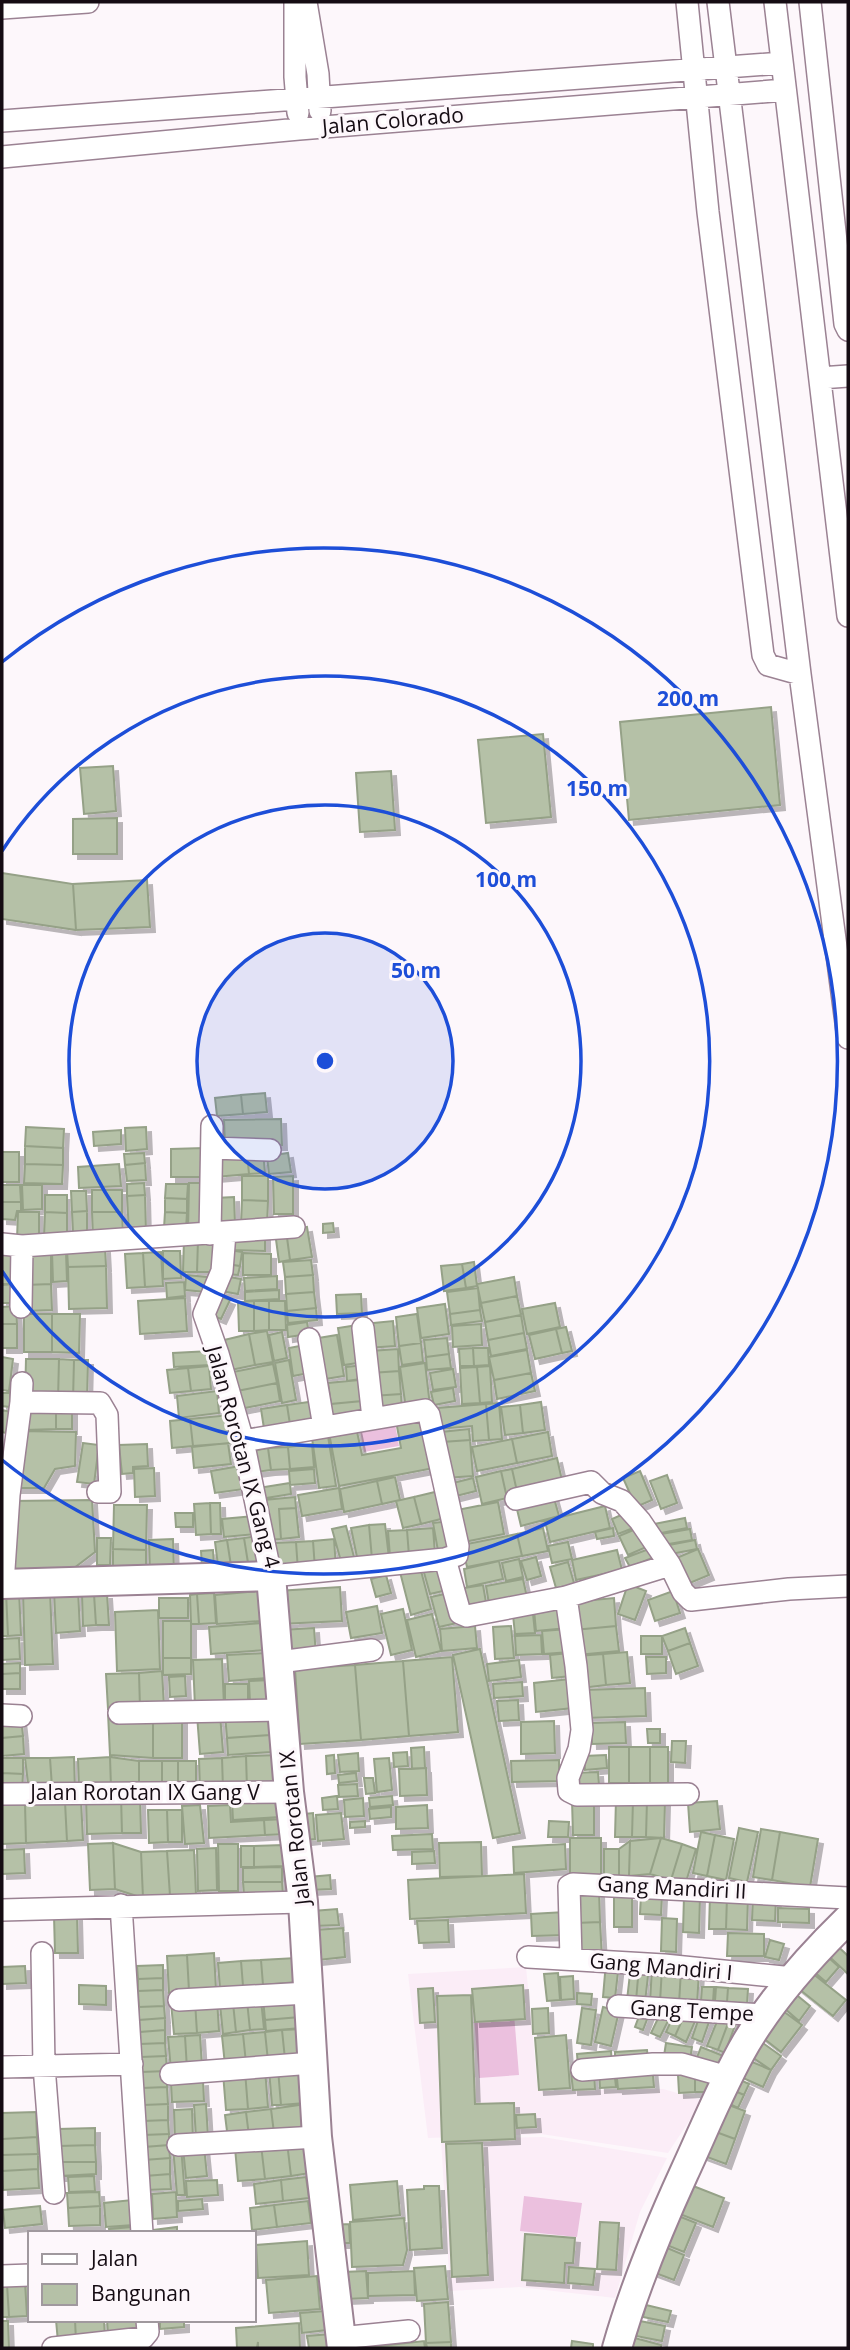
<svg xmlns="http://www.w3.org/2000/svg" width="850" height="2350" font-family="'Open Sans',sans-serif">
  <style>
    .built { fill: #fbedf7 }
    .green { fill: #ebc0de }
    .building { fill: #b5c1a7; stroke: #95a187; stroke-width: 2; filter: url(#shadow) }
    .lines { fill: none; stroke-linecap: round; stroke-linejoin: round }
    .street-casing { stroke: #9b8293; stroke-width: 24 }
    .secondary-casing { stroke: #9b8293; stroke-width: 32 }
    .street { stroke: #fff; stroke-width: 21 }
    .secondary { stroke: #fff; stroke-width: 28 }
    .ring { fill: none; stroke: #1d4ed8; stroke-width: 3.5 }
    .labels { text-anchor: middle; stroke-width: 6; stroke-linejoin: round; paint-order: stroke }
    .street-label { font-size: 21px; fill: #150c13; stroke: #fdf7fb }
    .centre { fill: #1d4ed8; stroke: #fdf7fb; stroke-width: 3.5 }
    .ring-label { font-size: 21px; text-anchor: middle; font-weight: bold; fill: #1d4ed8; stroke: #fdf7fb; stroke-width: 6; stroke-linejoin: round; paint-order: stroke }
  </style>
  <defs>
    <filter id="shadow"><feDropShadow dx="5" dy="5" stdDeviation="0" flood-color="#0004"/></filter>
  </defs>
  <rect width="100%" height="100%" fill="#fdf7fb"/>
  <path class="built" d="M526,1967L538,2091L663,2089L703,2100L668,2153L541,2134L428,2138L408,1974Z
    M543,2137L667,2158L640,2212L615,2298L519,2287L450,2291L441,2139Z"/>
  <path class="green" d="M394,1418L399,1446L364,1452L359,1425Z
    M514,2014L519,2075L479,2078L474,2017Z
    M524,2196L582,2203L577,2237L520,2231Z"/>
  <path class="building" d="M771,707L780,805L629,820L620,722Z
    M543,734L551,817L486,823L478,740Z
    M113,766L116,811L84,814L80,768Z
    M391,771L395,830L360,832L356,773Z
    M117,818V854H73V819Z
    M2,873L73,884L76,930L2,919Z
    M147,880L150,927L76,930L73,884Z
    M265,1093L267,1112L243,1114L241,1095Z
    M241,1095L243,1114L217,1116L215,1098Z
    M281,1119L282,1145L225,1146L224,1120Z
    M26,1127L64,1129L63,1148L25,1146Z
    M146,1127L147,1149L126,1151L125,1128Z
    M121,1130V1144L94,1146L93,1132Z
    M25,1146L63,1148V1165L25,1164Z
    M204,1148L205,1177H171V1149Z
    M2,1152H19V1182H2Z
    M263,1152L265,1173L249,1174L247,1153Z
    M144,1153L145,1163L125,1165L124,1154Z
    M247,1153L249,1174L215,1177L213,1156Z
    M288,1153L291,1172L269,1174L267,1156Z
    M145,1163L146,1180L127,1181L125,1165Z
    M25,1164L63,1165L62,1184L24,1183Z
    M119,1164L121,1186L79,1188L78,1167Z
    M242,1176H268V1201L242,1200Z
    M293,1176V1214H274L273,1177Z
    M144,1183L145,1195L127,1196V1184Z
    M189,1183H207L206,1231H188Z
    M166,1184H188L187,1199L165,1198Z
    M2,1185H20L21,1202H2Z
    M22,1185H42V1209L23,1210Z
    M92,1190H122V1212H92Z
    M71,1191H86L87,1211L72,1212Z
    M45,1195H67V1213L45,1212Z
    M145,1195L146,1232L129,1233L127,1196Z
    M234,1197L235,1224L217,1225L215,1198Z
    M165,1198L187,1199V1213L165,1212Z
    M242,1200L268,1201L267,1225L241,1224Z
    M2,1202H21V1211H17L15,1220L2,1219Z
    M87,1211V1231L73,1232L72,1212Z
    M18,1212H39V1239H17Z
    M45,1212L67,1213V1236H44Z
    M92,1212H122L123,1236L93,1237Z
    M165,1212L187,1213L186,1229L164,1228Z
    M333,1223L334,1232L323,1233V1224Z
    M307,1227L312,1257L290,1260L286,1230Z
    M286,1230L290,1260L279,1262L275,1232Z
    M233,1235L265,1236V1251L232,1250Z
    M184,1240H198L197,1272H183Z
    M198,1240H218L217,1272H197Z
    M105,1248L106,1266L68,1267L67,1250Z
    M2,1249H17L18,1284H2Z
    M229,1250L242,1252L240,1266L227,1264Z
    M163,1251H180L181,1278L163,1279Z
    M52,1252H66L67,1281L53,1282Z
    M161,1252L163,1286L145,1287L143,1253Z
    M143,1253L145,1287L127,1288L125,1254Z
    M243,1253L271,1254V1275H243Z
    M51,1254V1284L25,1285L24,1255Z
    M311,1260L313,1275L285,1277L283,1262Z
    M474,1262L477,1286L466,1288L462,1264Z
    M227,1264L240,1266L238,1275L226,1274Z
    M462,1264L466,1288L444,1291L441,1266Z
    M106,1266L107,1308L69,1309L68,1267Z
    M186,1275L207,1277L206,1292L185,1290Z
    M313,1275L314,1292L286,1294L285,1277Z
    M224,1276L241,1279L238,1294L221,1291Z
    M277,1276V1289L245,1291L244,1278Z
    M514,1277L517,1296L481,1303L477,1284Z
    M184,1282L185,1296L167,1298L166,1283Z
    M14,1284V1303H2V1285Z
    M51,1284L52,1310L25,1311V1285Z
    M478,1288L480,1310L450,1314L447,1292Z
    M279,1290V1299L245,1301V1292Z
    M314,1292L316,1308L287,1311L286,1294Z
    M214,1294L230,1300L221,1319L206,1313Z
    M361,1294L362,1313L337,1314L336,1295Z
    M517,1296L521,1315L485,1322L481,1303Z
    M185,1298L187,1331L140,1334L138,1301Z
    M254,1301H269V1330L254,1331Z
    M254,1301V1331H239L238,1302Z
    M269,1301H285L286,1330H269Z
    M555,1303L560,1327L527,1334L522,1309Z
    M445,1304L449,1334L421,1338L417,1308Z
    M16,1306L17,1324H2V1307Z
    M316,1308L317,1320L288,1323L287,1311Z
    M480,1310L482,1321L451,1325L450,1314Z
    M24,1314H52V1352H24Z
    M52,1314H80L79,1353L52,1352Z
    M417,1314L421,1343L399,1346L396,1317Z
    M521,1315L524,1333L488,1340L485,1322Z
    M393,1321L395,1346L367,1348L364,1324Z
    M307,1322L309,1334L288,1337L287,1325Z
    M2,1324H17V1348H2Z
    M481,1324L482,1345L453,1347L452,1326Z
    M358,1325L364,1362L344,1365L338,1328Z
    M566,1327L572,1351L562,1353L556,1329Z
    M556,1329L562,1353L535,1359L529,1335Z
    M267,1331L273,1362L255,1365L249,1334Z
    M282,1332L287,1358L274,1361L269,1335Z
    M524,1333L527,1349L491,1356L488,1340Z
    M249,1334L255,1365L226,1371L220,1341Z
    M337,1335L344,1376L319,1380L312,1339Z
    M447,1338L449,1354L426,1357L424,1340Z
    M421,1343L423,1362L402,1365L399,1346Z
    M305,1345L309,1373L293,1376L289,1348Z
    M473,1348H488L489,1365L474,1366Z
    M473,1348L474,1366H460L459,1349Z
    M398,1349L399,1371L371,1373L370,1351Z
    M527,1350L531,1373L494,1380L489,1357Z
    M210,1351V1365L174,1367L173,1353Z
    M449,1354L451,1368L427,1370L426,1357Z
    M2,1357L13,1359L9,1391L2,1390Z
    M26,1359H59L58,1400H25Z
    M59,1359L74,1360L73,1400H58Z
    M74,1360H88L87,1400H73Z
    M289,1360L296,1400L282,1403L275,1363Z
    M425,1363L430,1406L406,1409L400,1367Z
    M273,1364L277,1383L237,1391L233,1372Z
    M365,1365L367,1378L347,1381L346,1367Z
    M209,1366L211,1389L191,1391L188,1368Z
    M490,1366L492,1402L480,1403L477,1367Z
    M477,1367L480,1403L462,1404L460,1368Z
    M188,1368L191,1391L170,1393L167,1370Z
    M453,1369L456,1387L433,1390L430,1373Z
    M399,1371L401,1394L372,1396L371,1373Z
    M531,1373L535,1391L497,1399L494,1380Z
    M359,1380L362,1401L331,1404L328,1383Z
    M277,1383L280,1401L240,1409L237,1391Z
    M453,1388L455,1401L434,1405L431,1392Z
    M217,1391L219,1413L179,1418L177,1396Z
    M2,1393H10V1407L2,1406Z
    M401,1394L402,1411L373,1413L372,1396Z
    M316,1401L319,1427L291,1431L287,1405Z
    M362,1401L364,1415L332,1418L331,1404Z
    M541,1402L545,1430L523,1433L520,1405Z
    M499,1403L502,1439L489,1440L486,1404Z
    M486,1404L489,1440L473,1441L472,1426L438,1429L437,1408Z
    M25,1405H56V1429L25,1430Z
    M56,1405H72V1429H56Z
    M287,1405L291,1431L265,1435L261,1409Z
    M520,1405L523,1433L505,1435L501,1407Z
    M2,1410L11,1412L6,1433L2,1432Z
    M230,1415L232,1443L193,1446L190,1419Z
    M423,1415L434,1468L339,1486L329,1433L356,1427L362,1455L401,1448L396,1421Z
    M190,1419L193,1446L172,1448L170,1421Z
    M469,1429L470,1440L442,1442L441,1432Z
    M20,1431L76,1432L75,1466L55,1469L44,1488H17Z
    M548,1432L552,1456L517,1463L512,1439Z
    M328,1436L336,1486L319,1488L312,1438Z
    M512,1439L517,1463L477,1471L472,1447Z
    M470,1440L473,1476L445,1478L442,1442Z
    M83,1443L99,1445L94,1484L77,1482Z
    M228,1443L231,1464L194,1468L192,1447Z
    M147,1444L148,1466L133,1467V1473L122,1474L119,1445Z
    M312,1444L314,1467L290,1469L288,1447Z
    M288,1447L290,1469L271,1470L268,1448Z
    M268,1448L271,1470L256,1472L252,1451Z
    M557,1458L563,1485L518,1496L512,1469Z
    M240,1466L244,1489L215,1493L211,1471Z
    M154,1468L155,1496L135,1497L134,1469Z
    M314,1469L315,1483L290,1485L289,1471Z
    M512,1469L518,1496L507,1498L501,1471Z
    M501,1471L507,1498L482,1504L476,1477Z
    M640,1471L652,1500L636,1507L623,1478Z
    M667,1475L677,1503L661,1509L650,1481Z
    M395,1477L400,1500L382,1504L377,1481Z
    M473,1478L476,1491L448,1498L445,1485Z
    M377,1481L382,1504L344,1512L340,1489Z
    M290,1483L291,1494L260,1499L258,1488Z
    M339,1488L342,1509L302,1516L298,1495Z
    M439,1491L445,1518L421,1524L414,1497Z
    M552,1491L559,1516L521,1526L515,1501Z
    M295,1497L296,1508L279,1509L281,1539L268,1540L264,1500Z
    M414,1497L421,1524L403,1528L396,1501Z
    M92,1500L95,1552L61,1578L11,1574V1501Z
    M498,1502L504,1534L459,1543L452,1511Z
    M210,1503H220L221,1534H211Z
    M210,1503L211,1534L196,1535L194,1504Z
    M114,1505H147L146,1550L113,1549Z
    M605,1506L610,1528L550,1542L545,1521Z
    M296,1508L299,1537L281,1539L279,1509Z
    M630,1511L636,1527L618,1534L612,1519Z
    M175,1513H193V1527H176Z
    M254,1516L256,1534L224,1537L222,1519Z
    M685,1518L687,1528L656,1534L654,1524Z
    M449,1521L453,1549L438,1551L433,1523Z
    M385,1524L389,1558L372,1559L369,1525Z
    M369,1525L372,1559L358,1562L351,1528Z
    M346,1526L355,1561L342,1565L332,1529Z
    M643,1526L651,1545L628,1555L619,1536Z
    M433,1528L435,1554L409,1556L407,1530Z
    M543,1528L548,1551L522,1556L517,1534Z
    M613,1528L614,1536L597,1539L595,1532Z
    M690,1529L692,1540L663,1545L661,1534Z
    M407,1530L409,1556L390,1557L388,1531Z
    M517,1534L522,1556L467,1567L462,1545Z
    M257,1536L262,1567L249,1569L244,1538Z
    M97,1538H111L110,1565H97Z
    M244,1538L249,1569L232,1572L227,1540Z
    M173,1539L174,1573L150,1574L149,1540Z
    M334,1539L336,1568L315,1569L313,1541Z
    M227,1540L232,1572L219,1573L215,1542Z
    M695,1540L697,1549L671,1554L669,1545Z
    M313,1541L315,1569L298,1571L296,1542Z
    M296,1542L298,1571L277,1572L275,1543Z
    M568,1542L572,1559L552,1563L548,1546Z
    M654,1547L657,1556L630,1567L625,1558Z
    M113,1549L146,1550V1573H113Z
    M698,1549L709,1575L685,1585L674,1559Z
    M213,1550L214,1566L202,1567L201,1551Z
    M617,1550L622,1570L576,1580L572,1560Z
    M536,1557L541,1576L527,1580L521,1561Z
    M519,1559L523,1577L506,1581L502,1563Z
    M499,1561L503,1579L467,1587L464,1569Z
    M568,1562L576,1590L558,1595L550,1567Z
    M436,1565L443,1591L430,1594L423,1569Z
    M420,1567L431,1609L411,1615L400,1572Z
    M386,1575L391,1593L376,1597L371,1579Z
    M523,1579L528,1602L490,1610L486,1586Z
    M628,1584L646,1591L635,1620L618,1614Z
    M483,1585L487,1608L469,1612L464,1588Z
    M340,1587L342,1621L279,1624L277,1591Z
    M78,1590L80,1631L56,1633L54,1592Z
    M19,1591L21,1635L8,1636L6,1592Z
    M50,1591L53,1664L25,1665L23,1592Z
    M259,1591L261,1621L217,1624L215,1595Z
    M673,1591L680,1613L655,1621L648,1600Z
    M2,1592H6L8,1636H2Z
    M214,1593L216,1623L199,1624L197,1594Z
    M449,1593L457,1623L439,1627L431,1597Z
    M94,1594L96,1625L83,1626L82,1595Z
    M94,1594H107L109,1625H96Z
    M197,1594L199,1624H191L190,1595Z
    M159,1598H188V1618H159Z
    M614,1598L616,1626L574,1630L572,1602Z
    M377,1606L382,1633L351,1638L346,1612Z
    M566,1607L568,1628L536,1631L534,1610Z
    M403,1609L412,1650L391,1655L381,1614Z
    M158,1610L160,1669L117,1671L115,1612Z
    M432,1614L441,1651L416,1657L407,1620Z
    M533,1614L535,1633L515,1634L513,1615Z
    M163,1621H191V1658H163Z
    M263,1623L266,1650L211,1654L209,1627Z
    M475,1626L477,1648L442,1651L440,1629Z
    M511,1626L514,1658L495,1659L493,1627Z
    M616,1626L619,1651L577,1655L574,1630Z
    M314,1628L316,1656L282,1658L281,1630Z
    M685,1628L690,1643L668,1651L662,1636Z
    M568,1629L570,1652L544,1654L542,1631Z
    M541,1635L542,1654L516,1655L515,1636Z
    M641,1636H662V1654H641Z
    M19,1638L20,1659L2,1660V1639Z
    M690,1643L698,1666L676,1674L668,1651Z
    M480,1649L520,1833L493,1838L453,1655Z
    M627,1652L630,1683L606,1685L603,1654Z
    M266,1653L267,1678L229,1681L227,1655Z
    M569,1653L571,1676L552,1678L550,1655Z
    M603,1654L606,1685L581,1688L577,1656Z
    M452,1657L458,1732L409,1736L403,1661Z
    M646,1657H666V1673L647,1674Z
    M163,1658H191V1674L163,1675Z
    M222,1659L224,1706L195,1707L193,1660Z
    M519,1660L521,1677L489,1681L487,1664Z
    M403,1661L409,1736L361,1740L355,1665Z
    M20,1663V1673L2,1674V1664Z
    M355,1665L361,1740L300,1744L295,1669Z
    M162,1671L164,1707L140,1708L139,1673Z
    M20,1673V1689H2V1674Z
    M139,1673L140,1708L108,1709L106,1674Z
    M185,1676L186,1696L170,1697L169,1677Z
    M570,1679L573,1708L536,1712L534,1683Z
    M271,1680L272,1702L250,1703L249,1681Z
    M522,1682L523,1696L494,1698L493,1684Z
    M225,1684H248V1705L225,1706Z
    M645,1688L646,1716L585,1718L583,1690Z
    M518,1700L519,1720L499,1721L497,1701Z
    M268,1711L270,1735L227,1738L225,1714Z
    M108,1713L153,1715V1758L110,1755Z
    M220,1714L223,1752L200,1754L197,1715Z
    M153,1715L182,1716V1758H153Z
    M21,1718L23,1736L2,1738V1719Z
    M554,1721L555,1753L521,1754V1722Z
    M625,1722L626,1743L592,1744L591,1723Z
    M647,1729H660V1743H648Z
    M270,1735L271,1752L228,1755L227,1738Z
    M23,1736L24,1754L2,1756V1738Z
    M672,1741H686L685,1763L671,1762Z
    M424,1747L425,1768L412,1769L411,1748Z
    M609,1747H629V1783H609Z
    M629,1747H650V1783H629Z
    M650,1747H668V1783H650Z
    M407,1752L408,1766L394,1767L393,1753Z
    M358,1753L359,1771L340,1772L338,1755Z
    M280,1755L281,1786L247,1788L246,1756Z
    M334,1755L335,1773L327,1774L326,1756Z
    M606,1755L607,1768L585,1770L584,1756Z
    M246,1756L247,1788L223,1789L222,1758Z
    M74,1757L75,1791L52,1787L50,1758Z
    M110,1757L111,1787L79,1789L78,1759Z
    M110,1757L139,1761V1790L111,1787Z
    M2,1758H23V1774L2,1773Z
    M25,1758H50L52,1787L28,1783Z
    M222,1758L223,1789L200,1790L199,1759Z
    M389,1758L392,1790L377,1792L374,1759Z
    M559,1760V1781L512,1782L511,1761Z
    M139,1761H162V1791L139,1790Z
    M162,1761H178V1791H162Z
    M178,1761H196V1791H178Z
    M426,1768L427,1795L400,1796L399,1769Z
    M598,1772L599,1785L573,1787L572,1773Z
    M2,1773L23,1774L22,1792H2Z
    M356,1773L357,1781L339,1783L338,1775Z
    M364,1778H373L375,1793L366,1794Z
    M357,1784L358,1796L339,1797L338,1785Z
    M121,1796H140L141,1833H122Z
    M121,1796L122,1833L87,1834L86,1797Z
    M337,1796L338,1809L323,1810L322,1798Z
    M392,1796L393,1805L370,1807L369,1798Z
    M279,1798L280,1817L233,1820L232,1801Z
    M363,1798L364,1816L345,1817L344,1800Z
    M594,1799V1835H573L572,1800Z
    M616,1799L633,1800L632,1837H615Z
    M633,1800H647L646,1837H632Z
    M647,1800L665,1801L664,1838L646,1837Z
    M81,1801L83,1840L67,1841L65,1802Z
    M717,1801L720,1829L690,1832L688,1803Z
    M65,1802L67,1841L26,1843L25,1804Z
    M25,1804L26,1843L2,1844V1805Z
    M200,1805L204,1843L185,1844L182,1806Z
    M230,1805L231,1822L264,1820L265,1835L209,1838L208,1806Z
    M427,1805L428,1828L396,1829V1807Z
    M391,1807V1817L370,1819L369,1809Z
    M148,1810H167L168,1842L149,1843Z
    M167,1810H182V1842H168Z
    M313,1813L315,1839L298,1841L295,1815Z
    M341,1813L344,1839L318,1841L316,1815Z
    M287,1819L288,1834L265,1835L264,1820Z
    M365,1821V1827L350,1828V1822Z
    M549,1821L569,1822L568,1837H548Z
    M739,1828L758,1832L747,1882L729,1878Z
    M761,1829L780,1832L772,1880L753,1877Z
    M701,1832L715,1835L707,1876L693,1873Z
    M780,1832L818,1839L810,1887L772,1880Z
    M432,1834L433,1849L393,1850L392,1836Z
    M715,1835L734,1839L726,1880L707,1876Z
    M570,1838H601V1878H570Z
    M661,1838L682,1844L671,1880L650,1874Z
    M661,1838L650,1874L629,1876L630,1841Z
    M630,1841L629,1876L619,1884V1849Z
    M481,1842L482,1876L440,1877L439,1843Z
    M113,1843L115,1889L90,1890L88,1844Z
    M113,1843L141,1852L143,1898L115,1889Z
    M218,1844H238V1891H219Z
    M565,1844L566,1869L514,1873L513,1847Z
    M682,1844L696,1849L685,1885L671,1880Z
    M283,1845L284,1866L254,1867V1846Z
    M241,1846H254V1867H241Z
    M216,1848L217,1890L198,1891L197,1849Z
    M24,1849L25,1873L2,1874V1850Z
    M604,1849H619V1884H604Z
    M194,1850L196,1895L170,1896L167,1851Z
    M167,1851L170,1896L143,1898L141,1852Z
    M434,1851L435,1863L412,1864V1852Z
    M282,1867V1882H243V1868Z
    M524,1874L526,1913L410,1919L408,1880Z
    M330,1875L331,1889L310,1890L309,1877Z
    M243,1882H282L283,1895H244Z
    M599,1890L600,1922L576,1923L574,1891Z
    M641,1895H662L661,1915L640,1914Z
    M710,1895L727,1896L726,1929H709Z
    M614,1896H632V1927H614Z
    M684,1896H700L699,1933L683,1932Z
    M727,1896H748L747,1930L726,1929Z
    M753,1897L776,1898L775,1921L752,1920Z
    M778,1908L809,1909V1923L778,1922Z
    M337,1909L339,1925L314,1926L313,1911Z
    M565,1912L566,1935L532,1936L531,1914Z
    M77,1915L78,1953H55L54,1916Z
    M662,1918L677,1919L676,1952L661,1951Z
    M448,1920L449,1942L419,1943L417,1921Z
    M600,1922L602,1958L577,1959L576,1923Z
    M343,1928L345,1957L318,1960L315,1930Z
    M728,1933L764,1934V1956H727Z
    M829,1938L848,1956V1974L820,1948Z
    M770,1940L784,1944L779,1960L765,1957Z
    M819,1949L839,1967L826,1982L805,1964Z
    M214,1953L216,1990L189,1991L187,1955Z
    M187,1955L189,1991L169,1993L167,1956Z
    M296,1958L297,1982L263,1985L261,1960Z
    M261,1960L263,1985L243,1986L241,1961Z
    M241,1961L243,1986L220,1988L218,1963Z
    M606,1962L619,1963L615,1998L603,1997Z
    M163,1965V1978L138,1979L137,1966Z
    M631,1965L639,1966L636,2001L627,2000Z
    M25,1966L26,1983L2,1984V1967Z
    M639,1966L649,1967L645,2002L636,2001Z
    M652,1968H662L660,2002H650Z
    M662,1968L681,1970L679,2004L660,2002Z
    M807,1969L846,2000L833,2016L794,1985Z
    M681,1970L699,1971L697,2005L679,2004Z
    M558,1973L560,2000L547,2001L544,1974Z
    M573,1976L574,1999L561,2000L560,1977Z
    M163,1978V1990L138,1991V1979Z
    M79,1985L106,1986V2005L79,2004Z
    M523,1985L525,2019L475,2022L472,1989Z
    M702,1987H714L713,2002L701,2001Z
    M716,1987L728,1988L727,2002L715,2001Z
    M787,1987L810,2006L799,2021L776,2001Z
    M433,1988L435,2022L420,2023L418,1989Z
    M728,1988L748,1989L747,2004L727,2002Z
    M163,1990L164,2006L139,2007L138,1991Z
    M577,1993L592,1994L591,2005L577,2004Z
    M298,1995L300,2017L265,2020L263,1998Z
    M471,1995L475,2104L514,2103L515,2139L442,2142L437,1996Z
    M217,1999L219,2031L197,2033L195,2001Z
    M261,2000L264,2029L250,2030L247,2001Z
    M195,2001L197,2033L174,2034L171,2003Z
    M247,2001L250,2030L236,2032L233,2003Z
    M233,2003L236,2032L223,2034L220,2004Z
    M164,2006L165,2018L139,2020V2007Z
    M603,2007L619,2011L611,2046L595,2042Z
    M548,2008L549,2033L533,2034L532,2009Z
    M582,2008L596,2010L591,2045L577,2043Z
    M663,2008L672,2013L660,2037L651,2033Z
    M779,2008L802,2025L781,2052L758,2034Z
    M676,2010L685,2014L675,2036L666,2032Z
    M641,2011L649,2014L643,2030L635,2027Z
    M685,2014L696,2019L686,2042L675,2036Z
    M720,2014L730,2018L718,2050L707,2046Z
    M700,2015L710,2019L702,2042L692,2038Z
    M300,2017L301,2028L266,2031L265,2020Z
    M165,2018V2030L140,2032L139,2020Z
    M730,2018L737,2020L725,2053L718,2050Z
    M302,2029L305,2057L285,2059L282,2030Z
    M165,2030V2043L140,2044V2032Z
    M282,2030L285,2059L268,2061L265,2032Z
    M265,2032L268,2061L246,2063L243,2034Z
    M243,2034L246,2063L225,2065L222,2036Z
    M200,2035L202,2067L187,2069L185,2036Z
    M566,2035L570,2088L539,2090L535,2038Z
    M185,2036L187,2069L171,2070L168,2037Z
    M753,2036L781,2056L771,2070L743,2051Z
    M165,2043L166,2056L141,2057L140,2044Z
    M666,2043L692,2047L690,2060L664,2056Z
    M701,2047L726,2057L721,2070L696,2060Z
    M647,2050L648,2059L615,2061V2052Z
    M611,2051L612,2064L578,2067L577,2054Z
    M166,2056L167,2071L141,2072V2057Z
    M750,2061L771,2070L763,2087L743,2078Z
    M652,2065L654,2087L618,2089L616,2068Z
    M302,2067L305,2103L281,2105L278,2069Z
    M265,2069L268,2107L248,2109L245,2071Z
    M278,2069L281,2105H272L269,2070Z
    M614,2069L616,2087L600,2088L599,2070Z
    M594,2070L595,2089L573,2090L571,2072Z
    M167,2071V2087L142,2088L141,2072Z
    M245,2071L248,2109L226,2110L223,2073Z
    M710,2073V2092H695V2074Z
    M695,2074V2092L679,2093L678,2075Z
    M732,2076L749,2084L744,2095L726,2087Z
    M203,2081L204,2101L172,2102L171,2083Z
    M167,2087L168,2104L143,2105L142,2088Z
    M726,2087L744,2095L738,2108L721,2100Z
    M718,2101L745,2111L735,2139L708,2129Z
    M168,2104V2120L143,2121V2105Z
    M206,2104L208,2137L196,2138L194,2105Z
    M306,2104L309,2128L274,2133L271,2109Z
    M192,2109L193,2141H175L174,2110Z
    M271,2109L274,2133L249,2136L246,2112Z
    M36,2112L37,2137L2,2139V2113Z
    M246,2112L249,2136L228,2139L225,2115Z
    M535,2114L536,2127L517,2128L516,2115Z
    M168,2120L169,2134L143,2135V2121Z
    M95,2128V2145L59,2146L58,2129Z
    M708,2129L735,2139L726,2164L699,2154Z
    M169,2134V2145L144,2147L143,2135Z
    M37,2137L38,2154L2,2155V2139Z
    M306,2140L310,2173L291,2176L287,2142Z
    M287,2142L291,2176L265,2179L261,2145Z
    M482,2143L488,2275L452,2277L446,2144Z
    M95,2145L96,2162H59V2146Z
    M169,2145L170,2158L144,2160V2147Z
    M261,2145L265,2179L238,2181L235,2148Z
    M204,2146L207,2176L186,2178L183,2148Z
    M173,2147H181L185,2195H177Z
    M38,2154V2169L2,2171V2155Z
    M170,2158V2174L145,2176L144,2160Z
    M59,2162H96V2174L60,2176Z
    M38,2169L39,2188L3,2190L2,2171Z
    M170,2174L171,2189L146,2190L145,2176Z
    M94,2176L95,2191L69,2192L68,2177Z
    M306,2177L309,2198L283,2201L281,2180Z
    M217,2180L218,2195L187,2197L186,2181Z
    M281,2180L283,2201L256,2204L254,2184Z
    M397,2181L400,2215L353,2220L350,2185Z
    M683,2182L724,2198L713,2227L672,2211Z
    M424,2186H439L442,2248L410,2250L407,2190L424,2189Z
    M99,2192L100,2206L68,2208L67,2193Z
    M176,2192L177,2217L153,2219L152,2194Z
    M202,2199L203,2209L178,2211V2201Z
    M132,2200L134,2225L106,2227L104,2203Z
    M308,2201L311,2223L277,2227L274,2205Z
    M274,2205L277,2227L252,2230L250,2208Z
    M40,2206L42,2224L5,2228L3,2210Z
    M100,2206V2225L69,2226L68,2208Z
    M676,2215L696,2223L684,2252L664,2244Z
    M404,2218L407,2250L403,2265L352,2267L350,2222Z
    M600,2222L619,2223L616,2270L597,2269Z
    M349,2224L350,2243H333L332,2225Z
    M132,2227L133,2233H110L109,2229Z
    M177,2227V2233H154V2230Z
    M525,2234L575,2238L573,2263H565L564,2283L522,2280Z
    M307,2241L309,2275L258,2278L256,2245Z
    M660,2245L684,2255L674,2280L650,2271Z
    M445,2266L448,2299L417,2301L414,2268Z
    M569,2267L595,2269L593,2285L568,2283Z
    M366,2271L368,2298L345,2299L343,2272Z
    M414,2271L415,2295L368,2296V2273Z
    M317,2276L320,2309L269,2313L266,2280Z
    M25,2282H30V2315L27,2316Z
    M25,2282L27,2316L9,2317L7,2284Z
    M2,2284H7L9,2317H2Z
    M448,2302L451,2342L426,2343L424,2304Z
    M646,2305L671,2311L668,2322L643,2317Z
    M325,2311L327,2330L302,2333L300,2313Z
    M56,2320H75L76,2341L58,2342Z
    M75,2320H104L105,2339L76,2341Z
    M107,2320H139L140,2332L108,2334Z
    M160,2320H184V2327L160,2329Z
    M2,2321H8L9,2348H2Z
    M640,2321L665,2326L662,2341L636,2336Z
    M299,2323L300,2348H258V2342L257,2348H237L236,2328Z
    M331,2334L332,2348H309L307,2336Z
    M631,2337L661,2345V2348H628Z
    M424,2341L425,2348H363Z
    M572,2341L593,2344V2348H571Z
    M451,2342V2348H427L426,2343Z"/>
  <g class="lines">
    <g class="street-casing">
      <path id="street" d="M295,2V77L298,113
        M306,2L318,74L320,111
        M687,2L708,212L763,655L768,665L800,674
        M718,2L800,674L848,1038
        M775,2L848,616
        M810,2L845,324L848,330
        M2,8L88,2
        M2,121L782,63
        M2,157L299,129L785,90
        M820,378L848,376
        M212,1148L270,1150
        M225,1233L222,1271L204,1314L218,1354L243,1441L271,1576L445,1559L460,1613L467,1616L566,1597L670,1565L683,1592L691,1600L789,1589L848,1586
        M210,1234L212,1126
        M2,1244L22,1246L294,1227
        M21,1307L22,1246
        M363,1328L373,1418
        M309,1339L324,1427
        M21,1402L100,1403L107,1415L110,1492H98
        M243,1441L425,1410L429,1415L458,1546L457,1555L445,1559
        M516,1499L591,1482L602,1493L622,1501L640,1521L670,1565
        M3,1584L9,1495L21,1402L22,1383
        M566,1597L576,1666L582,1730L579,1749L568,1778L569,1791L577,1795L688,1794
        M279,1662L372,1650
        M119,1713L283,1710
        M2,1715L21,1716
        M2,1794L289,1792
        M121,1905L142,2233
        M2,1910L303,1902
        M42,1953L44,2066L54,2193
        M528,1957L664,1965L793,1978
        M571,1959L569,1886L573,1884L848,1898
        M179,2000L308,1993
        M618,2006L765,2015
        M2,2067L132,2064
        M582,2070L653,2064H682L728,2077
        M171,2074L313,2063
        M178,2145L317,2137
        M2,2276L30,2275
        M340,2338L409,2331
        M53,2348L143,2338L148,2332L147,2320"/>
    </g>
    <g class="secondary-casing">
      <path id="secondary" d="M2,1584L271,1576L289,1792L303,1902L317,2137L342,2348
        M617,2348C634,2288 658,2230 684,2173C704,2130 722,2084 746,2043C774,1996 810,1956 848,1919"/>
    </g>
    <use href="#street" class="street"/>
    <use href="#secondary" class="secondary"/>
  </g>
  <circle cx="325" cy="1061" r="128" fill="#1d4ed8" fill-opacity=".12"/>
  <g class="ring">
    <circle cx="325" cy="1061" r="128"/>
    <circle cx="325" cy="1061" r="256"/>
    <path d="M2 851A385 385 0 1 1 2 1271"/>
    <path d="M2 662A513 513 0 1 1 2 1460"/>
  </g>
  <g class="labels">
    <g class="street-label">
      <text transform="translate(393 121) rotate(-5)" y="7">Jalan Colorado</text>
      <text transform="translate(243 1457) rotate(75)" y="7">Jalan Rorotan IX Gang 4</text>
      <text x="145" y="1800">Jalan Rorotan IX Gang V</text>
      <text transform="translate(295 1828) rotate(-96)" y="7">Jalan Rorotan IX</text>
      <text transform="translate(672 1888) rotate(3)" y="7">Gang Mandiri II</text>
      <text transform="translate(661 1967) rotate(5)" y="7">Gang Mandiri I</text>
      <text transform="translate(692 2011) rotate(3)" y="7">Gang Tempe</text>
    </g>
  </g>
  <circle cx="325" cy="1061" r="10" class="centre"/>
  <g class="ring-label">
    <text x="688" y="706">200 m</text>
    <text x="597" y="796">150 m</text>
    <text x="506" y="887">100 m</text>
    <text x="416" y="978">50 m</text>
  </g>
  <rect width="850" height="2350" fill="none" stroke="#150c13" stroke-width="7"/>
  <rect x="28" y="2231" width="228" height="91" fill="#fdf7fb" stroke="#a0999e" stroke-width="2"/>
  <rect x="42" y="2254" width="35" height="10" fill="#ffffff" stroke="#a0999e" stroke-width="2"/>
  <text x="91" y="2266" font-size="21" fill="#150c13">Jalan</text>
  <rect x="42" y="2284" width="35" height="21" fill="#b5c1a7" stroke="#a0999e" stroke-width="2"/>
  <text x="91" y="2301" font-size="21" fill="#150c13">Bangunan</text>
</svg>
